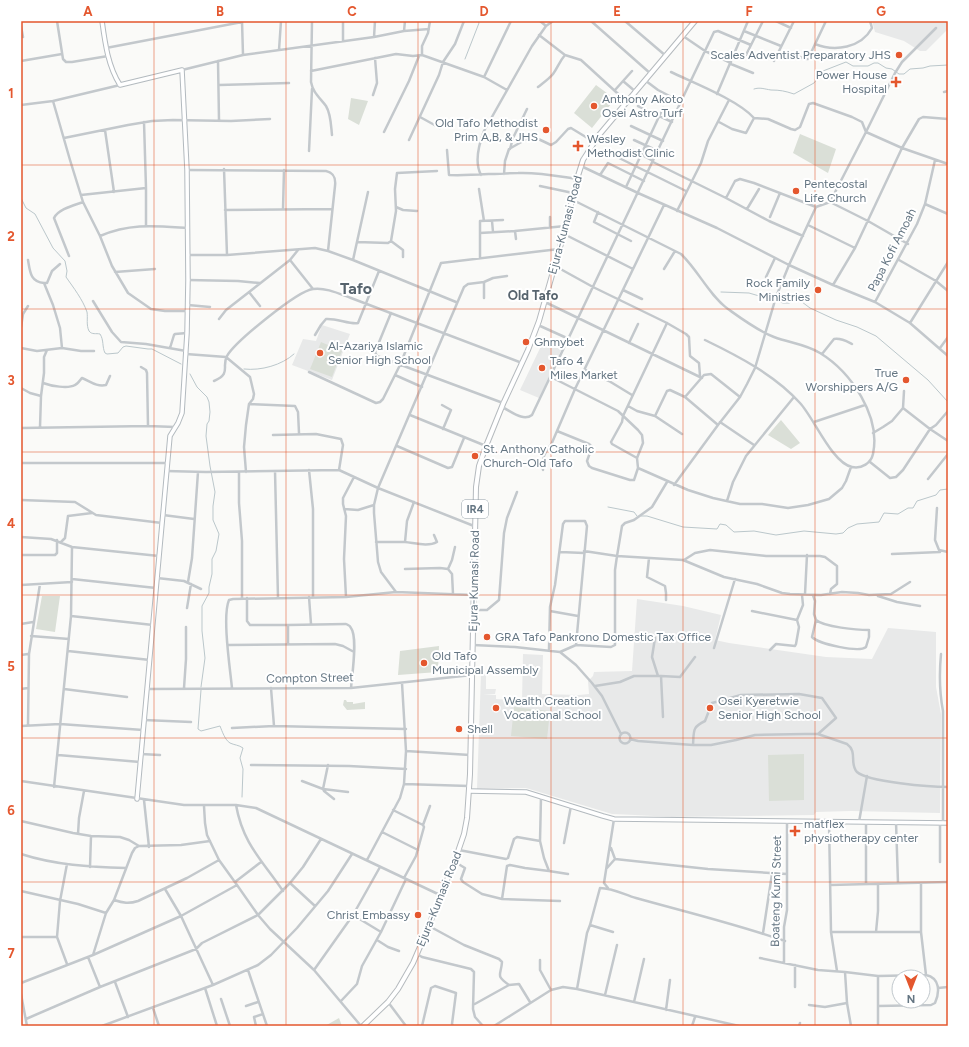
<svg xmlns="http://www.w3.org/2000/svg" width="969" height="1047" font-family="Figtree,sans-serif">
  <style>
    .built { fill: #e8e9e9 }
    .green { fill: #dadfd7 }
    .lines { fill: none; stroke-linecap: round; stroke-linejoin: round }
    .stream { stroke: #bbc7cb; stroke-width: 1 }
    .secondary-casing { stroke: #b3babf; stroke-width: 5.5 }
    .primary-casing { stroke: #b5babe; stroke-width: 6 }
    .street { stroke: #c3c8cc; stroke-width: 2.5 }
    .secondary { stroke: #fff; stroke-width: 3.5 }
    .primary { stroke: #fff; stroke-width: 4 }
    .grid { fill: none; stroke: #e4572e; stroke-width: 1; stroke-opacity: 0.55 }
    .poi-dot { fill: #e4572e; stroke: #fff; stroke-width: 1.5 }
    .labels { text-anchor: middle; stroke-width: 4; stroke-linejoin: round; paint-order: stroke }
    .shield { fill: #fff; stroke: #939fa8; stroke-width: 1 }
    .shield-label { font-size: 11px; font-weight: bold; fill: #657683 }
    .poi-label { font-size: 12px; fill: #657683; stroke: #fff; text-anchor: start }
    .street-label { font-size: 12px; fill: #657683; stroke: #fff }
    .neighbourhood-label { font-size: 13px; font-weight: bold; fill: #57646e; stroke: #fff }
    .district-label { font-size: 16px; font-weight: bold; fill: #57646e; stroke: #fff }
    .neatline { fill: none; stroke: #e4572e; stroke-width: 1.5 }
    .grid-label { font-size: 13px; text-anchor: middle; font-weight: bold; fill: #e4572e }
  </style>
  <rect width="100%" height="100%" fill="#fafaf8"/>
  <path class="built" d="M872,21H948V29L926,51H920L904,41L875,32Z
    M322,325L350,334L332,380L292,365L303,339L316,341Z
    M552,338L564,344L539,398L520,390L542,344L548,346Z
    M637,599L683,606L721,615L715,640L729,643L826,657L872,659L888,628L936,632V687L941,714L940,813L851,811L816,812L814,815L672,817L635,815L612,814L526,788L477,789L481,674H486V689H496L495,694L483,695H496V699L522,701L523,654L543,655L542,694L579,695L589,694L588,681L593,676L594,672L632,671Z"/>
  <path class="green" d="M596,85L615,99L592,128L574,113Z
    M351,98L368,101L359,125L348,119Z
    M800,134L836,149L828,173L793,153Z
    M321,342L342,351L332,377L310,369Z
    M781,420L800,443L791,449L768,435Z
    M42,596H60L55,632L36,629Z
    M439,646L438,672L398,675L400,651Z
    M344,700H346L347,702H353V704L365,702V709L347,710L343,705Z
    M514,707L550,711L547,739L511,736Z
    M804,754V800L769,801L768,755Z
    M339,1018L342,1026H325Z"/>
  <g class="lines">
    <path class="stream" d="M465,59L479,23L478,21
      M754,89C760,87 764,89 771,90C780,90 785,91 794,94L814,83L823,71L846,62L853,66H868L874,63H878L886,68L892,69L899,74H904L910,69L923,68L930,66L948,65
      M21,198L26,208L35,214L53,248L65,261L67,271L66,277C73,287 83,300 87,312C88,318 86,325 89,331C92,335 96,333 100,334C104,340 102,347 105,353L107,354L118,353L123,347L126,346L148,349H152L181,364
      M721,292L749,293L783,303H789L798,299L810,308L836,320L857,327L876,336L928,380L948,402
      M244,369C261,371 282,365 294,354
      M190,374L197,387L207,397L209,402L210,412L209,421L207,424L206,436L210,466L215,492L213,506V520L219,534L216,551L212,559V574L209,587V593L202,606V631L205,658L201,687
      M608,507L634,512L637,516
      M641,516H647L683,527L717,529L720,524L726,525L734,532L754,531L776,535L804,531L836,534L843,533L848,528L857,524L879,522L884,513L898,514L908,508H913L917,501L936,495L940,490L948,489
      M201,690L198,729L201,731L220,726C222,731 225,740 230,743C234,745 239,745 243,748L240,758L243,769L242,797"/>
    <g class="secondary-casing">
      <path id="secondary" d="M102,21C105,43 108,66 120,85L182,70L187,170L188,280L187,333L182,413L178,423L170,436L137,799
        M469,791L526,792L603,816L614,819L948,823"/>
    </g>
    <g class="primary-casing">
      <path id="primary" d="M363,1026L388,1002L398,989L413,963L429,926L440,895L452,869L464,834L467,818L470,774L476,487L479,466L486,446L503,404L528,350L539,321L566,226L577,179L583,160L599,135L695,21"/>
    </g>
    <path class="street" d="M57,21L63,59L66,62H72L108,56
      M242,21L243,55
      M312,21L311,82C313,93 320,98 326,106C331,114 331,126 332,135
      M343,21V41
      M540,21L546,26
      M591,21L651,74
      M625,21L666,56
      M776,21L791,28
      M21,26L23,37
      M404,31L405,21
      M744,31L781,46
      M539,35L565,55L581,60L627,102
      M683,36L705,51L731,63
      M374,37L375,21
      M815,44C835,52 861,48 872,28L870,21
      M106,48L242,22
      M279,50L281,21
      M422,55V46L428,33L430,21
      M746,55L763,21
      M795,55L805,59H808L826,21
      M21,61L62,54
      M218,61L219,120
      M774,61L794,21
      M731,64L753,73
      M182,70L243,55L374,37L404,31L429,29
      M311,71L396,54L413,56L422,55L484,77L507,90
      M671,72C694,83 738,100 754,118L768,119L791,129L795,130L800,127L809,104L813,103L852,117L862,122L866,132L902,148L948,164
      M484,77L511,21
      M623,81L636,92
      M646,81L658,90L681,102
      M219,85L289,83
      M538,87C543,83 549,79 553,74C558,67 559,62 565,55
      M615,90L632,71
      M944,92L948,91
      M717,94L748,21
      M373,95L377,83L375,58
      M53,101L70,160L83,202L100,236L112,266L128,293L151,309L165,311H187
      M21,105L53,101L120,85
      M638,106L672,122
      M420,117L440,128
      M144,122L146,188V226
      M719,122L732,129L746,133L754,118
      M631,126L663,141
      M105,130L114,192
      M384,132L409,81L419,56
      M64,138L128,125L152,121L173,120L231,121L270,119
      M409,140L439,75L443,62L455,44L464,21
      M634,140L658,151
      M510,149L513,138L527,109
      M447,150L449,175C472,176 495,173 518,173C538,172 557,176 577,179
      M633,150L653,161
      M309,151L312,89
      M613,155L686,191
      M653,162L726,198L769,221L803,236
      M581,166L638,193L717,228L789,265L833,285L875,302L910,323L948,356
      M224,169L227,255
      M187,170L326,171C334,173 336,178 335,186L328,251
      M504,174L505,161L509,149L532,136L551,145L556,142L568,129L571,128L594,142
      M481,175C474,162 479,144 484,131L532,46L546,26L553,21
      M600,175L608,163L644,181
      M540,186L573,193
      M626,187L663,108
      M479,189L484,221
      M81,195L146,188
      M726,198L735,181L740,179L754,183L816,207
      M573,200L681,254C698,270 709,295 728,309C742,319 758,331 774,337C790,343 805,344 820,353C851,372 881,416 873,454C871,463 862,469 852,467C832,463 814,418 800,403C775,375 738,356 705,340
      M830,202L868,221L908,244
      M925,204L948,214
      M396,207L403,210L417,211
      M283,209L284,170
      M747,209L759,189
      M225,210L332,209
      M677,211L701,163L708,141L729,100
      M598,212L594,222L631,241
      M550,217V228
      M770,217L780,193
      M492,221L493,232
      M808,225L855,248
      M515,231L565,226
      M480,233V221L503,220
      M564,234L633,269
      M100,236C131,223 155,226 188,228
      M391,241L403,250V257
      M357,242L388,243L391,241L396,211L395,189L397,173L437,171
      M188,255H227L315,248L328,251L353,260L456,302
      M69,256L54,218C58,209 75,205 83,202
      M480,258V233L515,231L516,239
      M28,260C30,271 30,282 44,283L53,305L60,328L62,348
      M290,260L313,289
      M353,260L368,192
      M899,260L936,281L948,291
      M555,266L593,287L667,323L686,334L689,337L690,356L699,363L700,376
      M664,269L675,251
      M115,272L155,269
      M766,277L775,258
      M188,280L238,281L260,283
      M484,282L493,278L507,276
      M44,283H47L52,271L60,264
      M833,285L855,248L902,148L919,119L923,117L948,119
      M623,290L642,299
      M249,292L260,306
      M93,301L112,332L121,342L146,344L186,351
      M545,302L702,378
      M875,302L917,224L925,204L935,160
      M188,305L210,307
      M391,313L375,352L377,356L503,403
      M219,319L226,310L290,260L298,250
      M910,323L948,262
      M538,325L569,339
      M21,327L23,314L28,306
      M315,335L321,325L326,319C336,318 351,325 358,323L379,271
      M629,343L638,324
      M21,348L37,351L62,348L81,351H94
      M170,348L174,335L175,334L187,333
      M940,348L948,337
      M186,354L226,357L250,377L254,394L253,399L249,404L246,425L244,447L246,472
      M822,354L834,339C841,338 846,341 852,344
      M141,367L146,370L147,373L148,426
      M585,370L609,381L632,395
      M309,372L376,403L380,402L383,399L400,365L441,263L559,249
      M395,375L422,387
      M551,377L618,411L638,430L642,435L643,443L637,458L638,468L634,480H630L592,468L589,466L587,461L592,447L589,444L557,431
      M214,381C232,373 221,367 227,356C235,342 297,291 313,289C325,287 340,294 351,298L522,363
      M43,383C51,386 68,389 75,385C78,384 80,380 82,378C90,381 96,387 106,385L110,376
      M21,388L30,393L41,396
      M685,397L704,375L711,374L740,397
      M249,404L295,406L298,412L299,433
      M442,405L451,410L443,429
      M628,406L637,411L655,416L682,434
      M502,407C511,411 523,422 532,415L714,32L718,31L751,45
      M903,408L930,429L948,441
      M410,415L486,446
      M655,416L667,391L670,390L685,397L718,425
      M720,422L754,445
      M814,422L865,405
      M40,427L41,396L44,373V357L47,350
      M21,428L148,426L175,427
      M873,433L883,427L892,421L903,408L904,391
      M273,435L316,434L341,439L343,445L339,470
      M397,446L448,468L452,467L464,438
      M637,458L612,444L611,442L622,422L623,416L667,323
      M870,462L890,478L896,477L903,470L930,429L936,425L948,411
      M21,463H167
      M638,468L688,490L713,498L740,504H762L788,508L808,505L829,499L842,488L846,481L851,467
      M309,470L313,509V597
      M543,470C542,459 544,452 551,445L575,389L664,205
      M166,471L206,472L339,470L378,488L474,526
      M275,471L278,598
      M239,472V503L242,541V598
      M928,479L948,454
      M674,485L718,425L740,397L747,384L755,368L776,297L789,265L816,207L830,202L866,132L895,73L902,62L936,28
      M21,500L75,502L96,515L162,523
      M727,501L733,482L746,456L794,397
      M937,508L935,540L939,550L948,552
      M344,509L358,510L374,505
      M163,515L194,519
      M21,537L51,539L72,547L159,556
      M61,542L65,538L68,516L92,513
      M376,542H405L407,521L414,502
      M405,542C415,543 428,547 437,542L434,535
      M584,551L617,556L622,526L625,523L634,520L652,507L667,482
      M560,552L584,553
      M892,554L940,552
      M21,555H55L57,553V540
      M649,558L647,577L665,586L666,593V600
      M684,560L695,553L710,550L766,556H820L825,557L837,566V584L831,589L830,594
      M405,569L440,568L448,569L452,574L453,594
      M448,569L452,560L455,547
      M157,578L184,581L201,589
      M72,579L156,588
      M188,582L192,558L198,472
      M21,585L72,582
      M396,592L381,572L378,562L374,513V505L378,488L464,287L468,284L484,282V298
      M805,594L807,555
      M813,595L815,601L814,614L816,620L812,637C819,644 859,653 866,647L869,637V630C857,630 824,627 816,620
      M878,596L897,602L920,606
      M309,597L311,624
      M346,597L344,559L346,516L343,504V498L354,477
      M247,598V621L250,625H288L346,624C348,625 350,625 351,628C358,637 352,675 351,688
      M187,608L191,584
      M474,610H487L499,600L504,533L507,518L517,492
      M550,611L578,616
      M752,611L797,620
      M71,616L153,625
      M21,624L33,622
      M288,625V644
      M31,636L69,639
      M655,638L652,657L658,676
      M228,645L335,644L343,646L354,652
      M473,645L515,647L560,652L576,665L592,683L602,696L621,734
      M714,648L735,579
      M549,649L550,607L555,585L563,524L565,521H585L587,526L576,645
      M770,650L776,644L795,646L796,644L799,627L797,620L803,605L802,595
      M68,651L150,660
      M560,652L576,645L611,647L615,645V570L617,556L683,560L724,577L757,584L782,593L790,594L821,595L842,592L858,593L869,595L891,594L910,582
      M941,654C939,675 939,690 943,711V823
      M21,655L28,654
      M661,676L663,717
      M595,686L620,682L634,676H661L680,677L695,657
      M184,688L186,659V627
      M232,688C230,668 222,616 229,600L233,599L346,597L396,592L473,595
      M271,688L274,726
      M21,689L28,688
      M64,689L127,697
      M147,689L351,688L472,675
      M144,720L191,722
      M28,725L29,654L40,584
      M21,726L60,724L143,730
      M232,728L274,726L406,729
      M619.5 738a5.5 5.5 0 1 1 11 0a5.5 5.5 0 1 1-11 0Z
      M630,739L638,741L693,745H711L736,740L755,735L805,734H818L847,744C858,752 849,764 857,772C868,782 931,787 948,787
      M693,745C694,731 692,727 705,721L712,703L741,695L799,694L822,698L836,718L818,734
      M406,751L470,755
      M141,754L160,755
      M58,755L140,762
      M251,765L349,766L406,769
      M328,765L323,789L324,791L334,799
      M21,781L184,805H236L256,808L440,895
      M302,781L323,789L348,792
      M404,784L469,786
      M54,787L71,616L72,547
      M541,797L540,841L544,858L549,871L568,874
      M144,800L149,847
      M236,805C243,844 262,860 283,891
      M204,806L205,823L207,835L219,860L237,885L258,915L270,929L314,970L361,1026
      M393,810L423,825L424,827L416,856L404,878
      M21,821L73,833L91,836L120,837L129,840L139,846
      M829,822L831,932L837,971
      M859,822L867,776
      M896,822L898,883
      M940,823V862
      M423,825L430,806
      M382,832L418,850
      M78,834L79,818L84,791
      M564,843L571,806
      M611,848L615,859
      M459,850L506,859L508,858L514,839L517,837L540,841
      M21,854C55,865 90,867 126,868
      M615,859L708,869L787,874
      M367,860L400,798L404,784L406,751L402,683
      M455,862L465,868L461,879L463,882L482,894L502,899
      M67,864L60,901L57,937L67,964
      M90,867L91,836
      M607,868L615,859
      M549,871L525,868L510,865L507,866L502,899L560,901
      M235,882L261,862
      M290,883L315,906
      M921,883V932L926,975
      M866,884V822
      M830,885L948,882
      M608,888L604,883L614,819
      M165,889L181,916L213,985
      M21,891L78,904L106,913
      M114,900C123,903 129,904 138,901L187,878L219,860
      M353,915L381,932
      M429,926L464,945L499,959L502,962C501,976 495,975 509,985L519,984L530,1002
      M613,932L590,925L600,888C613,888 625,895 636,898C686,912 736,924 785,941
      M831,932H921
      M876,932L878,911V884
      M763,933L772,874
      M21,937H57
      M377,940L388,947L399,951
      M417,954L422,957L471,969L474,972L473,1009L475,1017L483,1026
      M93,955L181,916L237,885
      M88,957L100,987
      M760,958L818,970L845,972L878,976L926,975C940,978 940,992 935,1003L931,1005L878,1006
      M540,960V970L551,990
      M784,963V927L787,910V821
      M248,970L267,1026
      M314,970L353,915L380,867
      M845,972L847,1003L851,1026
      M878,976V1026
      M115,982L128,1017
      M21,983L93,955L106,913L114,900L132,853L135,848L139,846L181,845L210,841
      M795,987V965
      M205,988L217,1026
      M938,988L948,987
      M577,989L587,933L590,925
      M21,994L27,1026
      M605,995L617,945
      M221,999L230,1026
      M341,1001L357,984L362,966L381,932L406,879
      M388,1002L406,1026
      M634,1002L644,959
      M473,1005L509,985
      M809,1005L825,1007L847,1003
      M246,1006L258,1002
      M153,1008L159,1026
      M666,1010L670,980
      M26,1019L100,987L196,949L202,943L258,915L290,883L303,867L321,839
      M102,1026L213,985L258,965L271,955L297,928L328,891L352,854
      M256,1026L254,1017L263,1014
      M422,1026L431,988L435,986L456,993L452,1024L453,1026
      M494,1026L551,990L563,987L577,989L739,1026
      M692,1026L695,1017
      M799,1026L800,1023"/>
    <use href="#secondary" class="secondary"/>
    <use href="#primary" class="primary"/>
  </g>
  <path class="grid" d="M154,21V1026M286,21V1026M418,21V1026M551,21V1026M683,21V1026M815,21V1026M21,165H948M21,309H948M21,452H948M21,595H948M21,738H948M21,882H948"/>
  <g class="poi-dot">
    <circle cx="899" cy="55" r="4"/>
    <path d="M894 76h4v4h4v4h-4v4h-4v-4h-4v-4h4z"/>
    <circle cx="594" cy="106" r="4"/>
    <circle cx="546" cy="130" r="4"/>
    <path d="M576 140h4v4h4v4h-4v4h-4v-4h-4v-4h4z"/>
    <circle cx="796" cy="191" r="4"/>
    <circle cx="818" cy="290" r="4"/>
    <circle cx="526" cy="342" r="4"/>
    <circle cx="320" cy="353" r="4"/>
    <circle cx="542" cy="368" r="4"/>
    <circle cx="906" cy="380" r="4"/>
    <circle cx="475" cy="456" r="4"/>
    <circle cx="487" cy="637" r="4"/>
    <circle cx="424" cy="663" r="4"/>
    <circle cx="496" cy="708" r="4"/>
    <circle cx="710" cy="708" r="4"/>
    <circle cx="459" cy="729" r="4"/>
    <path d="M793 825h4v4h4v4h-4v4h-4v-4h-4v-4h4z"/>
    <circle cx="418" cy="915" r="4"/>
  </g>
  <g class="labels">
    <rect class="shield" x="462" y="500" width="26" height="18" rx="3"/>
    <g class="shield-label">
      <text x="475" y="513">IR4</text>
    </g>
    <g class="poi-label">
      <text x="891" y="59" text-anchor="end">Scales Adventist Preparatory JHS</text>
      <text x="887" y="79" text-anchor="end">Power House<tspan x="887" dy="14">Hospital</tspan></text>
      <text x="602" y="103">Anthony Akoto<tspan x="602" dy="14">Osei Astro Turf</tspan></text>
      <text x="538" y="127" text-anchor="end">Old Tafo Methodist<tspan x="538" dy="14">Prim A,B, &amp; JHS</tspan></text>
      <text x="587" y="143">Wesley<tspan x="587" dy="14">Methodist Clinic</tspan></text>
      <text x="804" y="188">Pentecostal<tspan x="804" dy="14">Life Church</tspan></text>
      <text x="810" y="287" text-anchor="end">Rock Family<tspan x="810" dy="14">Ministries</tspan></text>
      <text x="534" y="346">Ghmybet</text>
      <text x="328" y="350">Al-Azariya Islamic<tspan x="328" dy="14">Senior High School</tspan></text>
      <text x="550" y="365">Tafo 4<tspan x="550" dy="14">Miles Market</tspan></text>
      <text x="898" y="377" text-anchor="end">True<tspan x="898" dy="14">Worshippers A/G</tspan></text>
      <text x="483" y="453">St. Anthony Catholic<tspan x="483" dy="14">Church-Old Tafo</tspan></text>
      <text x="495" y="641">GRA Tafo Pankrono Domestic Tax Office</text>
      <text x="432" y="660">Old Tafo<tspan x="432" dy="14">Municipal Assembly</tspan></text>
      <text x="504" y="705">Wealth Creation<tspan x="504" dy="14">Vocational School</tspan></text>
      <text x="718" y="705">Osei Kyeretwie<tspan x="718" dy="14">Senior High School</tspan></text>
      <text x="467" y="733">Shell</text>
      <text x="804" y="828">matflex<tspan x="804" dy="14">physiotherapy center</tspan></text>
      <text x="410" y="919" text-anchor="end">Christ Embassy</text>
    </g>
    <g class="street-label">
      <text transform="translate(565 225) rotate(-75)" y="4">Ejura-Kumasi Road</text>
      <text transform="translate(892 250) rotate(-63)" y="4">Papa Kofi Amoah</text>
      <text transform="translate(474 581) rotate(-89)" y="4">Ejura-Kumasi Road</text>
      <text transform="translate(310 678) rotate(-1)" y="4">Compton Street</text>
      <text transform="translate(776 891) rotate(-89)" y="4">Boateng Kumi Street</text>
      <text transform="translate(439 899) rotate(-68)" y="4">Ejura-Kumasi Road</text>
    </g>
    <g class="neighbourhood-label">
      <text x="533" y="300">Old Tafo</text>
    </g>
    <g class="district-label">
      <text x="356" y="294">Tafo</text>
    </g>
  </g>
  <rect width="969" height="1047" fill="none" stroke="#ffffff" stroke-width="44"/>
  <g transform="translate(911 989) rotate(180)"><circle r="19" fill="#ffffff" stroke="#c1c8cd"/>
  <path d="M0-3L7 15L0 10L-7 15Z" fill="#e4572e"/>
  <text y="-6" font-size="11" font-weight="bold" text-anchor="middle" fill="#657683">N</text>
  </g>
  <rect x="22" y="22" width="925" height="1003" class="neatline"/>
  <g class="grid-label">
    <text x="88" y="16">A</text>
    <text x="220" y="16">B</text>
    <text x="352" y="16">C</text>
    <text x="484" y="16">D</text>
    <text x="617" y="16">E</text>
    <text x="749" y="16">F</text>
    <text x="881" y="16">G</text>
    <text x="11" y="98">1</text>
    <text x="11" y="241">2</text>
    <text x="11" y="385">3</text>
    <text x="11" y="528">4</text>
    <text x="11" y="671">5</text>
    <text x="11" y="815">6</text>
    <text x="11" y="958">7</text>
  </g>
</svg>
